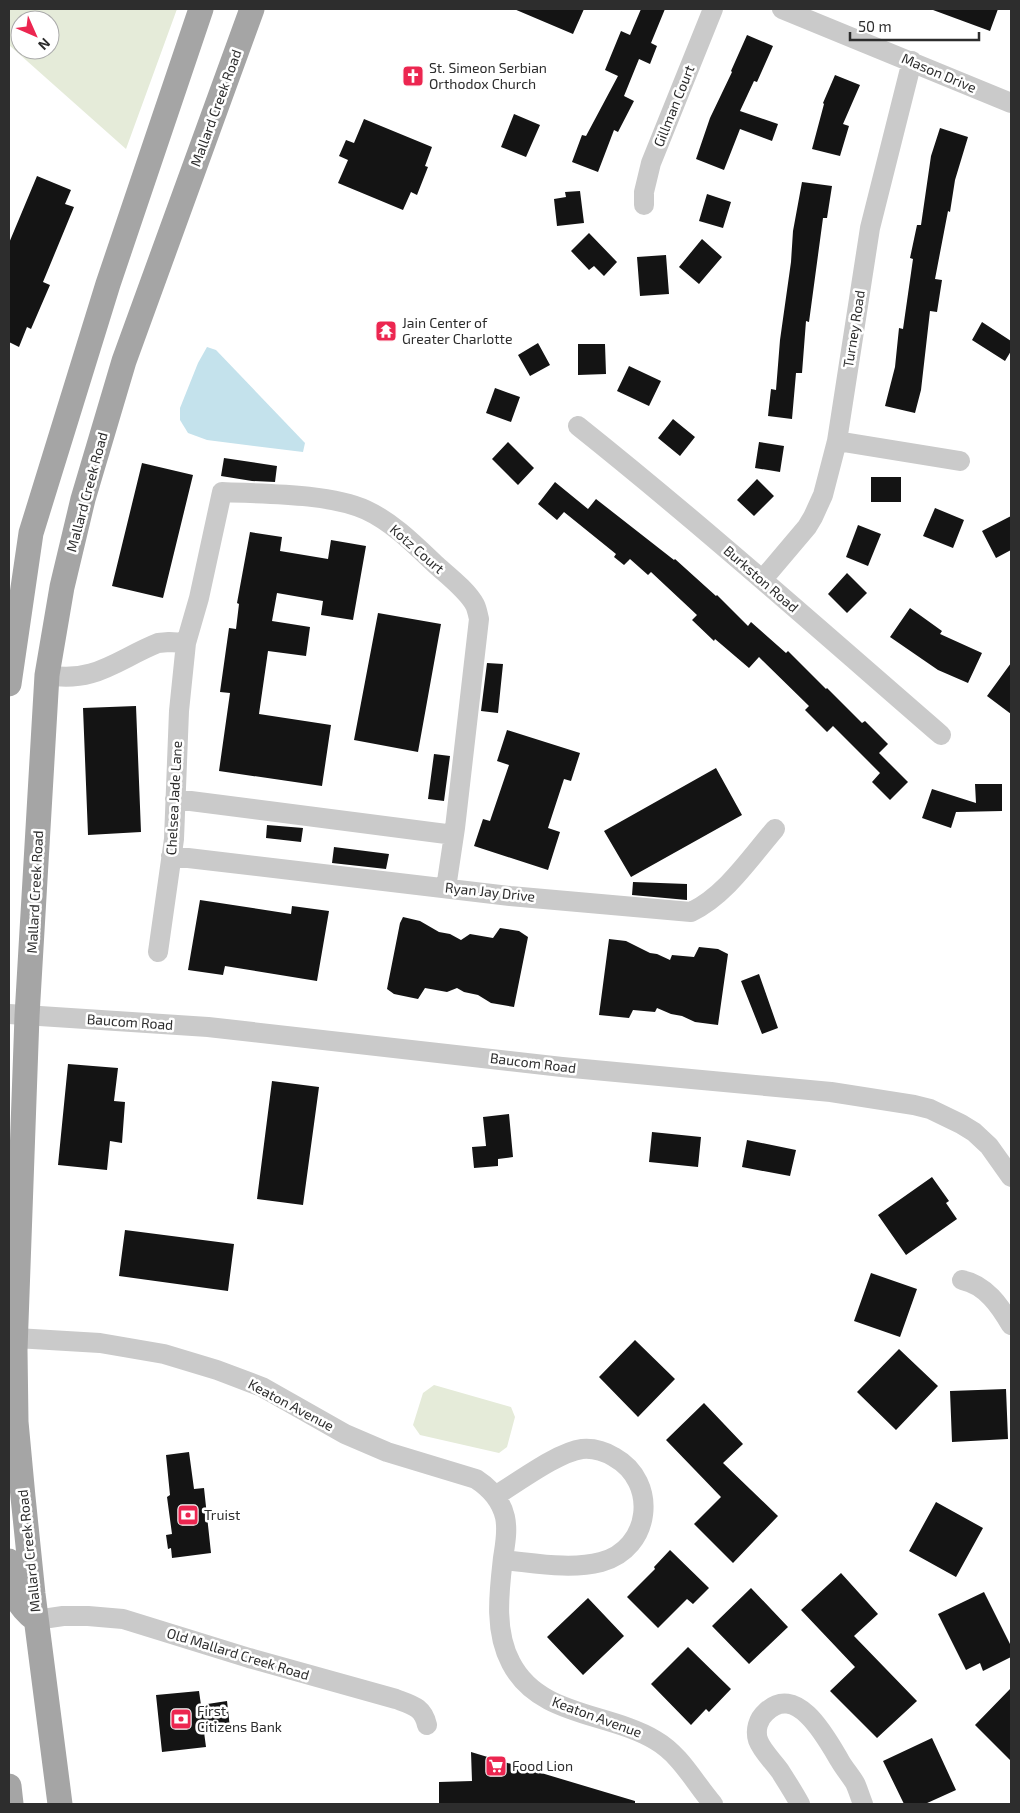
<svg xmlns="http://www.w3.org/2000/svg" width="1020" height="1813" font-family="'Exo 2',sans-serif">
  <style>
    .green { fill: #e5ebd9; fill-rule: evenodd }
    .water { fill: #c4e2ec }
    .building { fill: #141414 }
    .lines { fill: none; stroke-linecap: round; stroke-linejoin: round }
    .minor { stroke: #cacaca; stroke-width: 20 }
    .major { stroke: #a5a5a5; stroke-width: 25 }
    .labels { text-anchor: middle; stroke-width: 5; stroke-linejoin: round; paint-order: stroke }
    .poi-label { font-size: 14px; fill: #2d2d2d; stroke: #fff; text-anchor: start }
    .street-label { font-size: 14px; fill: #2d2d2d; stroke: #fff }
  </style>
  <rect width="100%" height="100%" fill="#fff"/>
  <path class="green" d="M9,9H177L126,149L9,45ZM20,20H50V50H20Z
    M434,1385L511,1407L515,1417L507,1447L499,1453L420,1435L413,1425L423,1393Z"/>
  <path class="water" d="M207,347L216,350L305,443L303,452L207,440L188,433L180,420V408L198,363Z"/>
  <path class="building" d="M514,9H584L573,34Z
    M641,9H665L651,43L657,46L650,64L639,59L624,96L634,101L618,132L614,130L598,172L572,162L582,135L586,136L618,76L605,70L621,31L630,35Z
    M933,9H998L990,31L933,10Z
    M747,35L773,46L757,82L754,81L740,111L778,124L772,141L740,129L724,170L696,159L710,118L732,72L731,71Z
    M835,75L860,85L843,124L849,126L840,156L812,149L824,104L823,103Z
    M514,114L540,125L526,157L501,147Z
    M364,119L432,147L425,166L428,167L417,195L411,192L403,210L338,183L348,160L339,156L346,140L354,143Z
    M940,128L968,137L955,180L950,212L948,211L935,279L942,280L937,312L930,311L921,390L915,413L885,406L895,367L899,328L903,329L913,259L910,258L917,225H921L931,156Z
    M37,176L71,190L65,204L74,207L43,282L50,285L31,329L27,327L19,347L9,342V243Z
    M802,182L832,186L827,218H823L809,322L806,321L802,373H796L792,419L768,416L771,389L776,390L780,340L791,262L793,231Z
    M580,191L584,223L557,226L554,199L566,197L565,192Z
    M707,194L731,202L723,228L699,221Z
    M589,233L617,262L604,276L594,266L589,270L571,251Z
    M702,239L722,257L699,284L679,267Z
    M666,255L669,294L640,296L637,257Z
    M982,322L1011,341V351L1005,361L972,340Z
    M538,343L550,365L530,376L518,355Z
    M578,344H605L606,374L578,375Z
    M629,366L661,381L649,406L617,391Z
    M495,388L520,397L511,422L486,413Z
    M673,419L695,437L680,456L658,438Z
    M508,442L534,468L518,485L492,459Z
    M759,442L784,446L780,472L755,468Z
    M224,458L277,466L275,482L252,481L221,476Z
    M142,463L193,475L163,598L112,586Z
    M871,477H901V502H871Z
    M757,479L774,496L754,516L737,500Z
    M555,482L588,509L596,499L674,560L675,559L716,596L717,595L748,626L751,622L786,653L788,651L826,689L827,688L862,723L865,721L888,744L879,753L908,782L890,800L872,782L880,773L833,726L827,732L805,710L809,706L759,657L749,668L715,639L714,641L692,620L697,615L651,572L648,575L630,559L624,565L614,557L616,554L564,512L557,520L538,504Z
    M935,508L964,520L953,548L923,536Z
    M1011,516V550L996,558L982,531Z
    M858,525L881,534L868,566L846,557Z
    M250,532L282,537L280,551L328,559L331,540L366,546L353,620L321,615L323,601L277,593L272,621L310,627L306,656L268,651L259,714L331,725L322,786L219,771L230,693L220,692L229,628L236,629L239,604L237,603Z
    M847,573L867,593L847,613L828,594Z
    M910,608L942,631L940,634L982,653L968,683L938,670L890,637Z
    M378,613L441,624L418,752L354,740Z
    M487,663L503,664L498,713L481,711Z
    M1011,663V714L987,696Z
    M136,706L141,832L88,835L83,708Z
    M507,730L580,753L571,781L564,779L548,828L560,832L548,870L474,846L483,819L490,821L509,765L497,761Z
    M434,754L450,756L444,801L428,799Z
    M716,768L742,815L631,877L604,831Z
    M975,784H1002V811L956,812L951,828L922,818L932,789L976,803Z
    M267,825L303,828L301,842L266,838Z
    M334,847L389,854L386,869L332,863Z
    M633,882L687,884V900L632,895Z
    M200,900L291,914L292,906L329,911L317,981L225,966L223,975L188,970Z
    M403,917L420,921L439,932L450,934L461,940L470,934L493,938L500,928L519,931L528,937L514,1007L491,1003L478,995L464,992L457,988L447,992L425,988L418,999L394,994L387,989L400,923Z
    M609,939L626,941L650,953L657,954L670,960L672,955L694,957L699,947L718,949L728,954L718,1025L695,1022L682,1016L671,1014L657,1008L655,1012L633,1010L629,1018L599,1015Z
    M759,974L778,1028L762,1034L741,981Z
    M68,1064L118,1068L114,1101L125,1102L122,1143L110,1141L107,1170L58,1165Z
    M272,1081L319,1087L303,1205L257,1199Z
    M509,1114L513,1157L498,1159V1166L474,1168L472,1147L486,1146L483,1117Z
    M652,1132L701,1137L698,1167L649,1162Z
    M747,1140L796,1150L790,1176L742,1167Z
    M932,1177L949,1201L946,1203L957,1219L906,1255L878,1215Z
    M125,1230L234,1244L228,1291L119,1276Z
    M871,1273L917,1289L900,1337L854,1321Z
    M635,1340L675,1379L638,1417L599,1377Z
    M899,1349L938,1386L896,1430L857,1392Z
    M1006,1389L1008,1439L952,1442L950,1391Z
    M704,1403L743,1444L723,1463L778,1516L733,1563L694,1524L721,1497L666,1440Z
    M189,1452L194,1489L204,1488L211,1553L172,1558L171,1548L168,1549L166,1535L172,1534L167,1497L170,1495L166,1455Z
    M936,1502L983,1528L956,1577L909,1551Z
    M670,1550L709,1588L693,1604L687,1599L658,1628L627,1597L655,1569L654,1567Z
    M841,1573L878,1614L854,1636L917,1701L877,1738L830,1691L855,1667L801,1610Z
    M751,1588L788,1627L749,1664L712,1626Z
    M984,1592L1011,1646V1657L983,1671L980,1663L966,1670L938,1614Z
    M588,1598L624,1636L583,1675L547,1637Z
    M688,1647L731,1689L709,1712L706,1709L691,1725L651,1684Z
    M1011,1688V1761L975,1725Z
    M199,1691L201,1705L227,1701L230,1728L204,1732L206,1747L162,1752L156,1695Z
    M932,1738L956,1790L925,1804H904L883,1761Z
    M471,1752L635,1801V1804H439V1782L472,1781Z"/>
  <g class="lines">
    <path class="minor" d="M782,9L1011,103
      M644,205V192L651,163L713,9
      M578,426C702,525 821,631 941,735
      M837,441L960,461
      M763,579L807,527L813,517L823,495L837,441L870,228L912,61
      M47,675C94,684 118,659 158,643L169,642L186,643
      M175,799L454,835
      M171,856L510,896L691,912C726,895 750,858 775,829
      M158,952L174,839L179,711L186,643L199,598L222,492C263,494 329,493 366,510C392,522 414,544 435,564C447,575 467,590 475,605C477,609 478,615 479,619L455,828L446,888
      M9,1014L208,1027L562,1067L831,1092L914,1105L930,1109L961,1124L974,1132L989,1146L1011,1177
      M962,1280C986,1285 1000,1306 1011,1325
      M16,1338L100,1343L164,1354L217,1370L262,1387L345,1434L387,1452L476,1479C490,1488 501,1500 505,1517C508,1531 505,1545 503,1558C499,1593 494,1631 511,1663C539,1717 608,1712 655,1740C681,1755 694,1782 713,1804
      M495,1496C517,1483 558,1452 582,1449C593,1448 604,1451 614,1457C659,1482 651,1549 601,1562C570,1570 535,1563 503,1560
      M36,1620L63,1616H88L123,1619L249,1658L396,1699C412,1705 423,1707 427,1725
      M800,1804C794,1793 787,1782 780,1771C773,1761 762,1751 758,1740C755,1730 758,1719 766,1712C797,1682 827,1739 840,1761C844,1768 850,1775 855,1783C858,1789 860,1797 863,1804"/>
    <path class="major" d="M9,684L31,533L108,284L201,9
      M9,1561C14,1588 12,1602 36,1620
      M9,1786L11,1804
      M60,1804L33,1594L23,1497L16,1422L15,1350L27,1016L47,675L62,587L83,499L124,361L252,9"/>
  </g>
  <defs>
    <g id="church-square" transform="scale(1.125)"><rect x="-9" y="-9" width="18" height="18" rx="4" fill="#ec2650" stroke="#fff"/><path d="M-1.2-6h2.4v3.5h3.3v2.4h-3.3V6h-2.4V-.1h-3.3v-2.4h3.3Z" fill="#fff"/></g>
    <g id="temple-square" transform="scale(1.125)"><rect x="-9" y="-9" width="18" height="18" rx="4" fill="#ec2650" stroke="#fff"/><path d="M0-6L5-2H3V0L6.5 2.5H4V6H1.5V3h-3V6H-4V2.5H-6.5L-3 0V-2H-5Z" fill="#fff"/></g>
    <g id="bank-square" transform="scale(1.125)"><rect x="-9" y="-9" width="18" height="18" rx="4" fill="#ec2650" stroke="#fff"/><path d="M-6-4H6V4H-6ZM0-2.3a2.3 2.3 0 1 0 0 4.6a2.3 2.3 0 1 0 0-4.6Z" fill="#fff"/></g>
    <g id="supermarket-square" transform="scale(1.125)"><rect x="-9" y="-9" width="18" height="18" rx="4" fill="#ec2650" stroke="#fff"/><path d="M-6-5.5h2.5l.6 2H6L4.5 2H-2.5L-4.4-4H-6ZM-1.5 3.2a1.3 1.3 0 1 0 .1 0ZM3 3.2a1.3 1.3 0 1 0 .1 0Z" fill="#fff"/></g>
  </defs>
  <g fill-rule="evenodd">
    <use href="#church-square" x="413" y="76"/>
    <use href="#temple-square" x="386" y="331"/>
    <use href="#bank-square" x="188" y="1515"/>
    <use href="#bank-square" x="181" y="1719"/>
    <use href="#supermarket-square" x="496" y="1766"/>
  </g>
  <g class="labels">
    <g class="poi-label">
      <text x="429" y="73">St. Simeon Serbian<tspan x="429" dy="16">Orthodox Church</tspan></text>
      <text x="402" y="328">Jain Center of<tspan x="402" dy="16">Greater Charlotte</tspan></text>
      <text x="204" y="1520">Truist</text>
      <text x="197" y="1716">First<tspan x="197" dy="16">Citizens Bank</tspan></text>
      <text x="512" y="1771">Food Lion</text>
    </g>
    <g class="street-label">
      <text transform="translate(939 73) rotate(23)" y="5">Mason Drive</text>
      <text transform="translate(674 106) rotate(-68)" y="5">Gillman Court</text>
      <text transform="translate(216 108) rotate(-70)" y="5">Mallard Creek Road</text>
      <text transform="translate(854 329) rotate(-81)" y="5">Turney Road</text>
      <text transform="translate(87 492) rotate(-75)" y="5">Mallard Creek Road</text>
      <text transform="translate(417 549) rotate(41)" y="5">Kotz Court</text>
      <text transform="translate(761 579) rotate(41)" y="5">Burkston Road</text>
      <text transform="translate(174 798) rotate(-87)" y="5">Chelsea Jade Lane</text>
      <text transform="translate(35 892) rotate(-87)" y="5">Mallard Creek Road</text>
      <text transform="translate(490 892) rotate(6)" y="5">Ryan Jay Drive</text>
      <text transform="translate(130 1022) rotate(4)" y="5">Baucom Road</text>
      <text transform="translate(533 1063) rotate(7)" y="5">Baucom Road</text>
      <text transform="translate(291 1405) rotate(28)" y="5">Keaton Avenue</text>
      <text transform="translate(29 1551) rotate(-96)" y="5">Mallard Creek Road</text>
      <text transform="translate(238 1654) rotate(17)" y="5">Old Mallard Creek Road</text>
      <text transform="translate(597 1717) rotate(20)" y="5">Keaton Avenue</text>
    </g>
  </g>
  <rect width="1020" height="1813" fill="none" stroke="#2d2d2d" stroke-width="20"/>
  <g transform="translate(35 35) rotate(135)"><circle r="24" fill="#ffffff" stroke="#ababab"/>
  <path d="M0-4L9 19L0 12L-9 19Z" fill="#ec2650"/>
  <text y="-8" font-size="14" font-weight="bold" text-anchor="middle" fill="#2d2d2d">N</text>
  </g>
  <path d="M850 32v8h129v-8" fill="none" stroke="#2d2d2d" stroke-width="2.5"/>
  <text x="858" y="32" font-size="15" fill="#2d2d2d" stroke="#ffffff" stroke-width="4" paint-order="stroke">50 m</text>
</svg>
